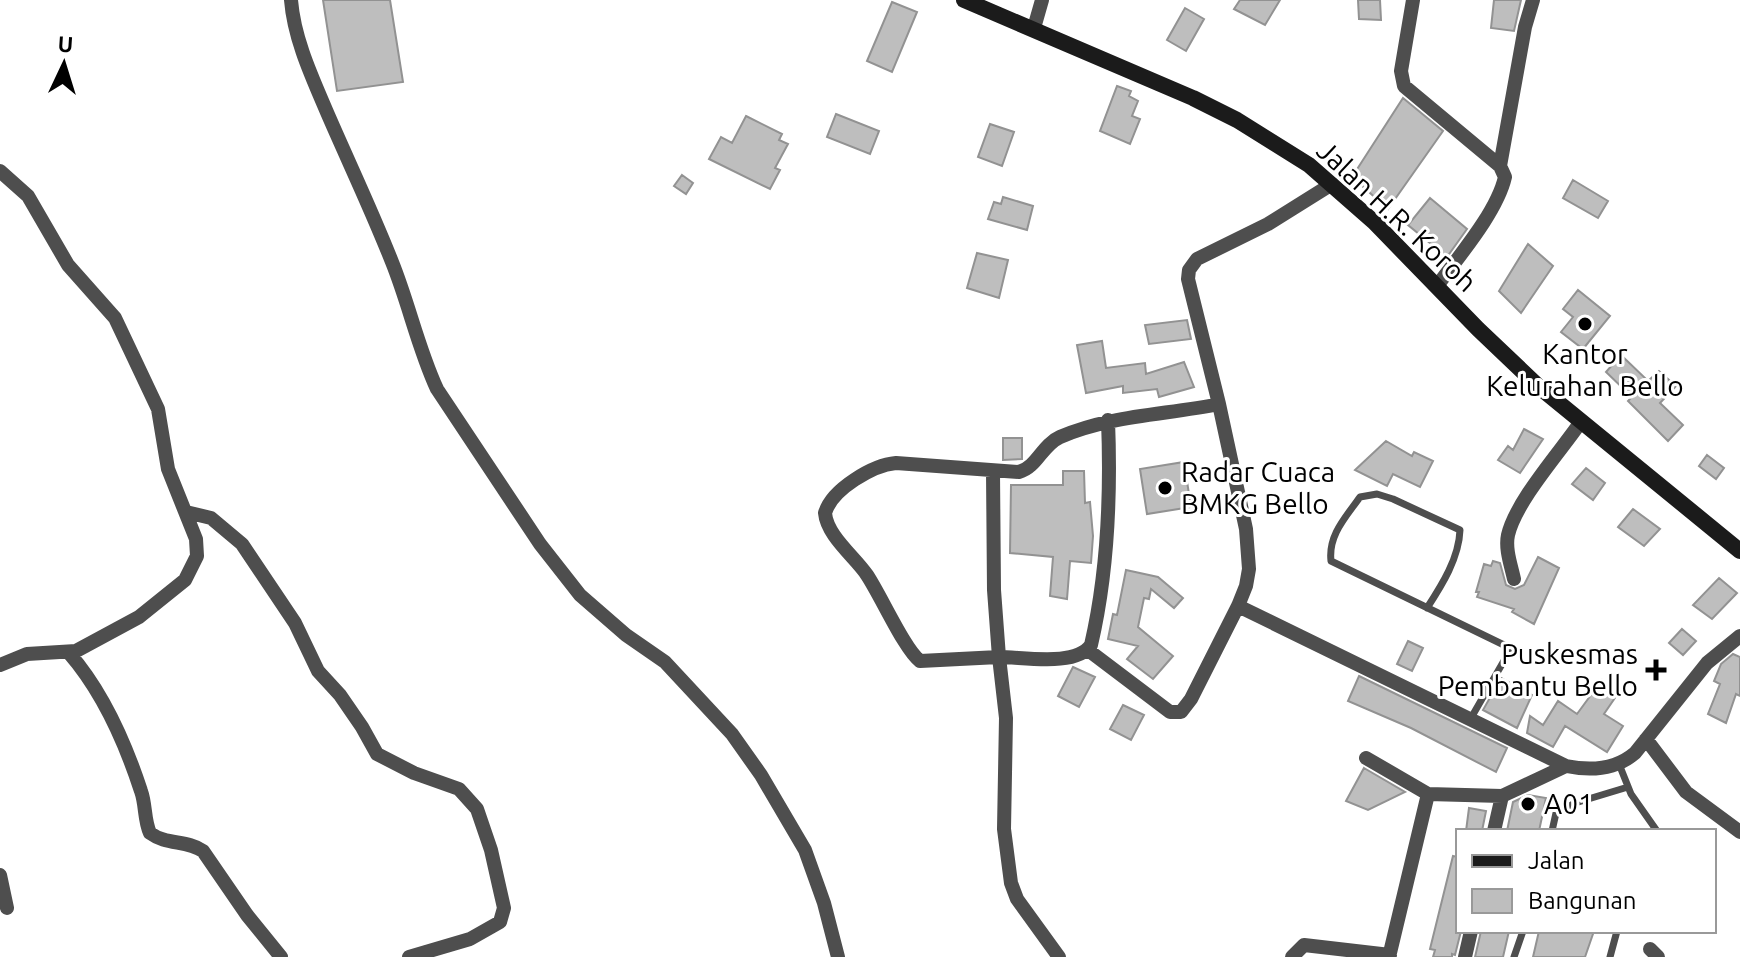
<svg xmlns="http://www.w3.org/2000/svg" width="1740" height="957" font-family="Ubuntu,sans-serif">
  <style>
    .building { fill: #bebebe; stroke: #929292; stroke-width: 2 }
    .lines { fill: none; stroke-linecap: round; stroke-linejoin: round }
    .service { stroke: #4e4e4e; stroke-width: 7 }
    .minor { stroke: #4e4e4e; stroke-width: 14 }
    .secondary { stroke: #1b1b1b; stroke-width: 16 }
    .poi-dot { fill: #000; stroke: #fff; stroke-width: 3 }
    .labels { text-anchor: middle; stroke-width: 6; stroke-linejoin: round; paint-order: stroke }
    .street-label { font-size: 28px; fill: #000; stroke: #fff }
    .poi-label { font-size: 28px; fill: #000; stroke: #fff; text-anchor: start }
  </style>
  <rect width="100%" height="100%" fill="#fff"/>
  <path class="building" d="M323,0H390L403,82L337,91Z
    M1240,0H1280L1265,25L1234,9Z
    M1358,0H1380L1381,20L1359,19Z
    M1494,0H1521L1514,31L1491,28Z
    M892,2L917,12L892,72L867,61Z
    M1185,8L1204,19L1186,51L1167,40Z
    M1117,86L1131,91L1129,96L1138,101L1132,116L1140,119L1130,144L1100,131Z
    M1403,98L1443,131L1388,209L1352,177Z
    M836,114L879,131L870,154L827,137Z
    M746,116L782,134L779,140L788,144L775,168L780,170L770,189L709,159L721,137L732,143Z
    M990,124L1014,132L1002,166L978,157Z
    M682,175L693,183L686,194L674,186Z
    M1573,180L1608,201L1598,218L1563,198Z
    M1003,197L1033,206L1027,230L988,219L994,202L1001,204Z
    M1430,198L1467,229L1447,257L1408,225Z
    M1528,244L1553,266L1521,313L1499,291Z
    M977,253L1008,260L999,298L967,288Z
    M1578,290L1610,316L1583,349L1561,332L1573,317L1563,309Z
    M1187,320L1191,339L1149,344L1145,325Z
    M1102,341L1106,368L1145,363L1146,374L1184,362L1194,387L1159,397L1157,389L1123,393V386L1086,393L1077,345Z
    M1621,355L1648,381L1659,371L1676,386L1660,403L1683,425L1668,441L1628,401L1632,397L1606,372Z
    M1524,429L1543,439L1520,473L1498,460L1508,446L1513,450Z
    M1003,438H1022V459L1003,460Z
    M1386,441L1412,456L1414,452L1433,461L1420,487L1393,474L1387,486L1355,470Z
    M1707,455L1724,468L1716,479L1699,466Z
    M1184,462L1191,507L1147,514L1140,469Z
    M1586,468L1605,483L1593,500L1572,484Z
    M1063,471H1084L1085,503L1090,502L1093,536L1091,563L1070,561L1067,599L1050,596L1053,557L1010,553L1011,485H1063Z
    M1633,509L1660,529L1644,546L1618,527Z
    M1538,557L1559,568L1534,624L1512,612L1514,609L1477,597L1479,592H1476L1484,564L1491,566L1493,561L1500,563L1506,585L1515,589L1524,585Z
    M1126,570L1158,577L1183,598L1174,608L1151,589L1149,599L1144,598L1138,627L1173,656L1153,679L1127,659L1138,646L1108,639L1113,614L1117,615Z
    M1719,578L1737,593L1712,619L1693,605Z
    M1682,629L1696,641L1683,655L1669,643Z
    M1408,641L1423,648L1412,671L1397,664Z
    M1733,654L1740,657V696L1736,694L1726,723L1708,714L1720,684L1714,681L1721,664Z
    M1073,667L1095,677L1079,707L1058,696Z
    M1359,676L1507,748L1496,772L1411,728L1348,701Z
    M1501,678L1532,695L1517,728L1483,710Z
    M1602,680L1619,692L1604,714L1623,726L1607,752L1565,726L1553,747L1527,733L1530,716L1543,725L1558,701L1577,714Z
    M1123,705L1144,715L1131,740L1110,729Z
    M1364,768L1405,792L1368,810L1346,801Z
    M1528,795L1546,798L1539,831H1507L1513,802Z
    M1469,808L1486,811L1482,831H1466Z
    M1453,856L1458,857V931H1461L1455,955L1452,954V957H1433L1435,950L1430,949Z
    M1481,931H1509L1503,957H1475Z
    M1539,931H1594L1585,957H1533Z"/>
  <g class="lines">
    <path class="service" d="M1427,608C1442,585 1459,558 1460,530L1393,499L1377,494L1360,497C1346,517 1328,535 1331,561L1504,645L1509,652L1471,718
      M1619,764L1631,794L1657,831
      M1552,831L1556,813L1575,803L1628,787
      M1514,957L1523,931
      M1610,957L1617,931"/>
    <path class="minor" d="M291,0C294,38 311,75 326,110C348,161 372,211 392,262C409,304 418,348 437,389L540,544L580,595L626,635L665,662L732,734L761,775L805,850L824,903L838,957
      M1413,0L1401,71L1404,86L1500,166L1505,177C1497,212 1459,256 1437,286
      M1034,28L1042,0
      M1500,166L1525,27L1533,0
      M0,171L28,196L68,265L115,318L158,409L168,469L196,539L197,556L185,580L139,617L76,651L27,654L0,665
      M993,472L994,590L999,657L920,661C905,650 881,596 867,575C855,557 827,536 825,513C832,489 873,465 896,463L1019,472C1037,467 1042,445 1060,437C1111,415 1166,415 1219,404L1188,279L1189,270L1197,259L1268,224L1332,184
      M186,512L211,518L242,544L295,623L318,671L340,695L362,727L377,754L414,773L459,789L477,809L491,850L504,908L500,922L470,939L409,957
      M1514,579C1511,565 1505,549 1508,535C1516,501 1560,452 1580,423
      M1238,606L1566,766C1590,771 1615,770 1635,753L1707,663L1740,636
      M1088,650L1170,712H1181L1191,699L1238,606L1246,586L1249,569L1246,529L1219,404
      M69,653C103,692 125,742 141,791C146,805 144,820 150,833C166,845 187,840 203,851L247,915L281,957
      M1646,739L1686,792L1740,832
      M1366,758L1428,794L1502,796L1566,766
      M1494,831L1502,796
      M0,875L7,908
      M1650,949L1658,957
      M1059,957L1017,899L1011,883L1004,829L1006,718L999,657C1024,657 1076,667 1091,645C1108,572 1111,495 1108,420
      M1292,957L1304,945L1390,955
      M1389,957L1428,794
      M1465,957L1471,931"/>
    <path class="secondary" d="M964,0L1193,98L1237,120L1309,165L1374,222L1478,329L1538,386L1740,551"/>
  </g>
  <g class="poi-dot">
    <circle cx="1585" cy="324" r="8"/>
    <circle cx="1165" cy="488" r="8"/>
    <path d="M1652 658h8v8h8v8h-8v8h-8v-8h-8v-8h8z"/>
    <circle cx="1528" cy="804" r="8"/>
  </g>
  <g class="labels">
    <g class="street-label">
      <text transform="translate(1397 216) rotate(43)" y="10">Jalan H.R. Koroh</text>
    </g>
    <g class="poi-label">
      <text x="1585" y="364" text-anchor="middle">Kantor<tspan x="1585" dy="32">Kelurahan Bello</tspan></text>
      <text x="1181" y="482">Radar Cuaca<tspan x="1181" dy="32">BMKG Bello</tspan></text>
      <text x="1638" y="664" text-anchor="end">Puskesmas<tspan x="1638" dy="32">Pembantu Bello</tspan></text>
      <text x="1544" y="814">A01</text>
    </g>
  </g>
  <rect x="1456" y="829" width="260" height="104" fill="#ffffff" stroke="#999999" stroke-width="2"/>
  <rect x="1472" y="855" width="40" height="12" fill="#1b1b1b" stroke="#999999" stroke-width="2"/>
  <text x="1528" y="869" font-size="24" fill="#000000">Jalan</text>
  <rect x="1472" y="889" width="40" height="24" fill="#bebebe" stroke="#999999" stroke-width="2"/>
  <text x="1528" y="909" font-size="24" fill="#000000">Bangunan</text>
  <g transform="translate(64 64) rotate(4)" stroke="#ffffff" stroke-width="6" paint-order="stroke">
  <path d="M0-6L14 30L0 20L-14 30Z" fill="#000000"/>
  <text y="-12" font-size="22" font-weight="bold" text-anchor="middle" fill="#000000">U</text>
  </g>
</svg>
